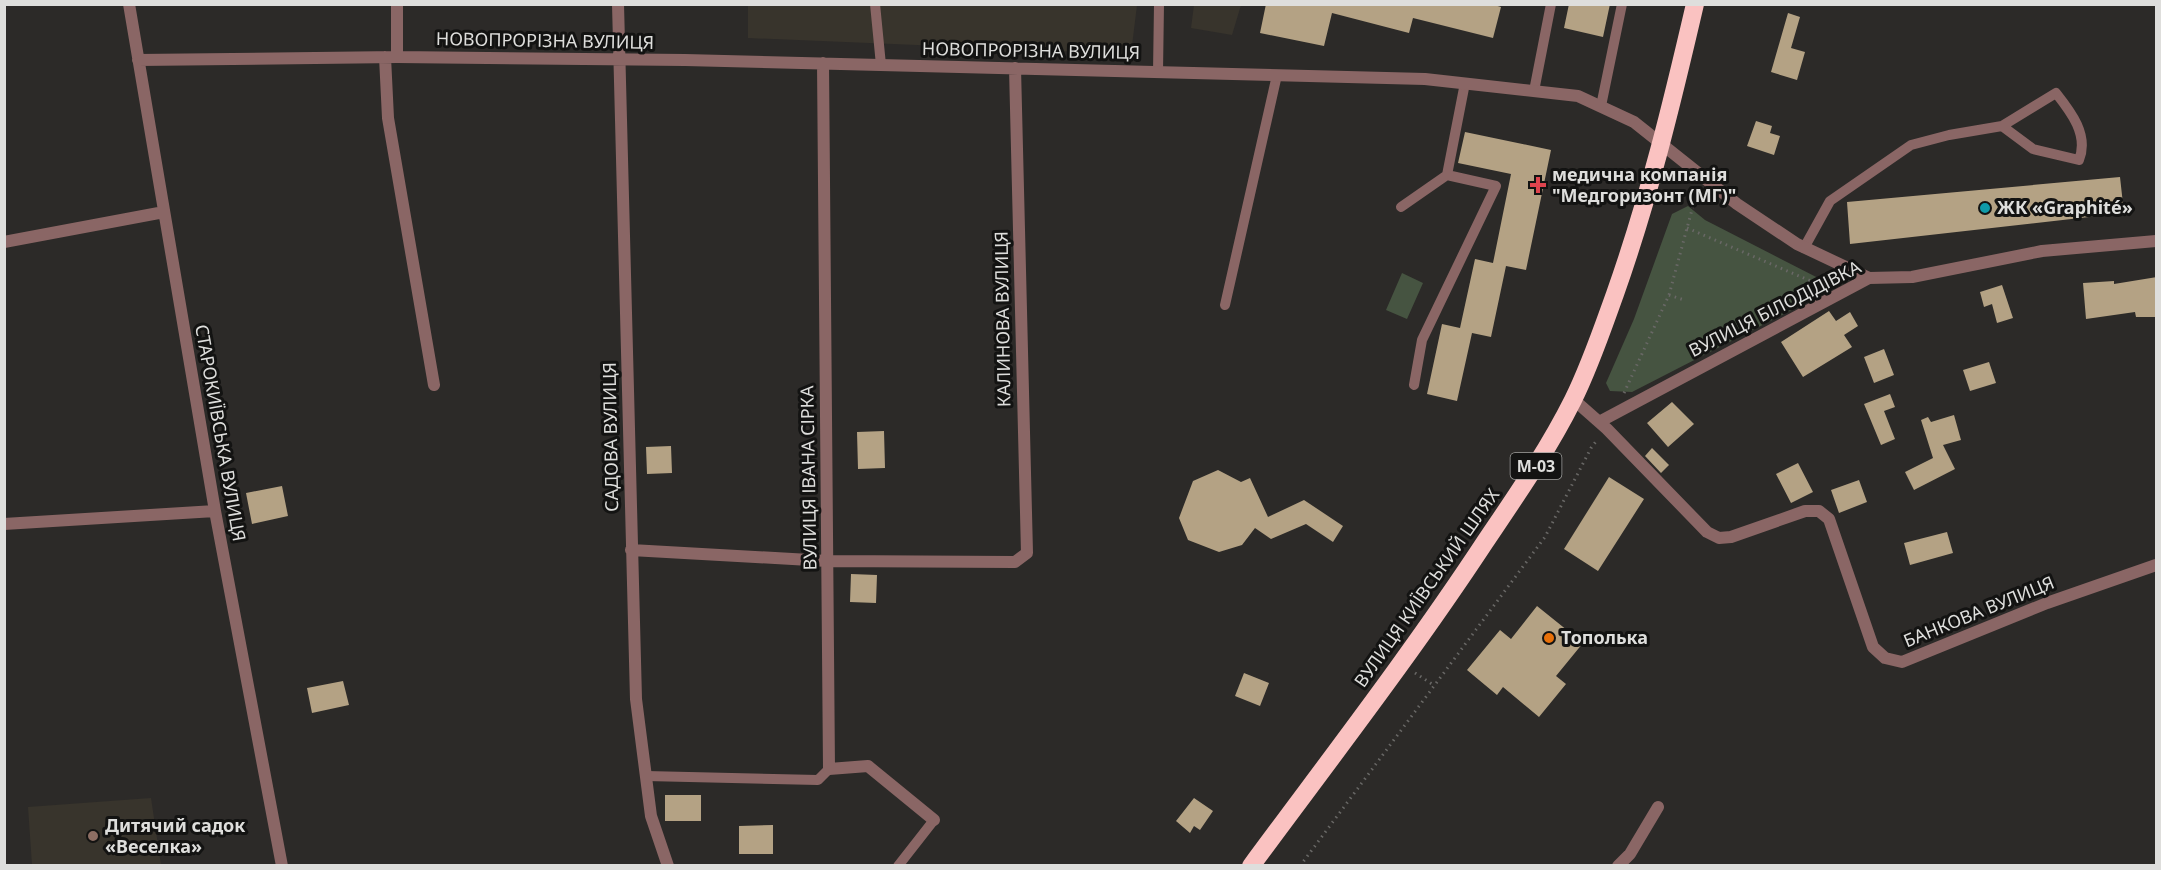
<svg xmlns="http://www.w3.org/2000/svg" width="2161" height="870" font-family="'Noto Sans',sans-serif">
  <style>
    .built { fill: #38342c }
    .green { fill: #465441 }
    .building { fill: #b4a284 }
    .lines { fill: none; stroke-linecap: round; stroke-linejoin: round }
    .path { stroke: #696866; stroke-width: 3; stroke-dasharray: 1.5 4.5; stroke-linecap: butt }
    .lane { stroke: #8a6665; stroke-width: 10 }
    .street { stroke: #8a6665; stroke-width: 12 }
    .highway { stroke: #fac2c1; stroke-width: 18 }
    .health-dot { fill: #e0444e; stroke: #131312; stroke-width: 2 }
    .culture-dot { fill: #0f9aa8; stroke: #131312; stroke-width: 2 }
    .food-dot { fill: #e8710a; stroke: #131312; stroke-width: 2 }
    .education-dot { fill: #8d6e63; stroke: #131312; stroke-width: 2 }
    .labels { text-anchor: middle; stroke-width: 6; stroke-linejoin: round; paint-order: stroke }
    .shield { fill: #131312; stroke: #a1a19f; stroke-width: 1.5 }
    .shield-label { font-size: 16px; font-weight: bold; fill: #dededc }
    .street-label { font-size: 18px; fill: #dededc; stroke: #131312 }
    .poi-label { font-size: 18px; font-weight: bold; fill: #dededc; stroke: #131312; text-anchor: start }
  </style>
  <rect width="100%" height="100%" fill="#2c2a28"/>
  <path class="built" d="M748,5H1137L1131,54L748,38Z
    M1194,5H1241L1232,35L1191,28Z
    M151,798L161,865H32L28,807Z"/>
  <path class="green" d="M1688,206L1705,220L1826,282L1823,294L1632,392L1610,391L1606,383L1634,319L1672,214Z
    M1402,273L1423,283L1407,319L1386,310Z"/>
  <path class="building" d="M1266,4H1491L1501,7L1493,38L1413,18L1409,33L1332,13L1324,46L1260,33Z
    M1569,4H1610L1603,37L1564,28Z
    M1788,13L1800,17L1791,48L1805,52L1797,80L1771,72Z
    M1756,121L1772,126L1770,133L1780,136L1774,155L1747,146Z
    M1465,132L1551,150L1526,270L1506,266L1491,337L1472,333L1457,401L1427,394L1442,324L1460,328L1475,259L1493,263L1511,174L1458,163Z
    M2120,177L2124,213L1850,244L1847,202Z
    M2157,277V317H2136L2135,312L2086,319L2083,283L2114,281V284Z
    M2002,285L2013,318L1997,323L1992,304L1984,307L1980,292Z
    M1829,311L1836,321L1850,312L1858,326L1844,335L1852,347L1803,377L1781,342Z
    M1884,349L1894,375L1874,383L1864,357Z
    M1989,362L1996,383L1970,391L1963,370Z
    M1890,394L1895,407L1884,411L1895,439L1881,445L1864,404Z
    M1672,402L1694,424L1668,447L1647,423Z
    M1954,415L1961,440L1943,445L1955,469L1914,490L1905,472L1933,458L1921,420L1928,417L1931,422Z
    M884,431L885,468L858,469L857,432Z
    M671,446L672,473L647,474L646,447Z
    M1652,448L1669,465L1661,473L1645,456Z
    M1798,463L1813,492L1791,503L1776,474Z
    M1218,470L1241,482L1250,478L1268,517L1304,500L1343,526L1333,542L1306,524L1271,539L1255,528L1242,545L1219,552L1188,540L1179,518L1193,481Z
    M1609,477L1644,499L1598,571L1564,549Z
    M1859,480L1867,502L1839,513L1831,490Z
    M282,486L288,516L252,524L246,493Z
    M1947,532L1953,553L1910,565L1904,543Z
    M851,574L877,575L876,603L850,602Z
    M1537,606L1583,643L1556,676L1566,684L1539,717L1503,687L1497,695L1467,670L1500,630L1511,639Z
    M1244,673L1269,683L1260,706L1235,696Z
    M343,681L349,705L312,713L307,688Z
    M665,795H701V821H665Z
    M1194,798L1213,811L1200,830L1194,826L1190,833L1176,821Z
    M773,825V854H739V826Z"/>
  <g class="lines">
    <path class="path" d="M1687,228L1820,285
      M1669,295L1684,300
      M1624,393L1669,295L1697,191
      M1381,646L1389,653
      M1415,673L1435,686
      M1300,866L1545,537L1591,448L1597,440"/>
    <path class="lane" d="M875,4L881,65
      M1158,72L1159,4
      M1534,91L1551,4
      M1601,106L1622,4
      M1401,207L1447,175
      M1804,248L1830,201L1911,145L1949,135L2002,126L2056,93C2071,112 2089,135 2079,160L2033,149L2002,126
      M1225,305L1277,75
      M1414,385L1422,340L1496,186L1447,175L1465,83
      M646,776L818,780L829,769
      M898,866L934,820"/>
    <path class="street" d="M129,4L215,511L282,866
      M397,4V57
      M618,4L636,699L651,816L668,866
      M385,57L388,118L434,385
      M138,60L397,57L685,60L1425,79L1578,96L1634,122L1737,204L1797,244L1869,278
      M823,63L829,769L868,766L934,820
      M4,242L164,212
      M1573,399L1607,429L1707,532L1719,538L1731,537L1805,511H1819L1829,519L1873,647L1885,658L1902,662L2047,603L2156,565
      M1599,422L1869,278L1912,277L2042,251L2156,241
      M4,524L215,511
      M631,550L827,561L1015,562L1027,553L1015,68
      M1618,866L1630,854L1658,807"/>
    <path class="highway" d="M1251,866C1330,759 1412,653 1485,542C1516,496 1548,450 1573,400C1590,366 1602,330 1615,294C1649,198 1672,103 1695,4"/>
  </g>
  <path class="health-dot" d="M1535 176h6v6h6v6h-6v6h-6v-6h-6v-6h6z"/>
  <circle class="culture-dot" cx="1985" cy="208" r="6"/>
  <circle class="food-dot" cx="1549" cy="638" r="6"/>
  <circle class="education-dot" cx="93" cy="836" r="6"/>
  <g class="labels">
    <rect class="shield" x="1510.5" y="453" width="51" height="26" rx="4.5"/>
    <g class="shield-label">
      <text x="1536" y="472">М-03</text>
    </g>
    <g class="street-label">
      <text transform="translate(545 41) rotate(1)" y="6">НОВОПРОРІЗНА ВУЛИЦЯ</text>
      <text transform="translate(1031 51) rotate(1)" y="6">НОВОПРОРІЗНА ВУЛИЦЯ</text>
      <text transform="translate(1775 309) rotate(-27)" y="6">ВУЛИЦЯ БІЛОДІДІВКА</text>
      <text transform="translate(1003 319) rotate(-91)" y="6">КАЛИНОВА ВУЛИЦЯ</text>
      <text transform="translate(220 433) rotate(80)" y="6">СТАРОКИЇВСЬКА ВУЛИЦЯ</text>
      <text transform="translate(611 437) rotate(-91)" y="6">САДОВА ВУЛИЦЯ</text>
      <text transform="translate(809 478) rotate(-91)" y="6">ВУЛИЦЯ ІВАНА СІРКА</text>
      <text transform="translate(1427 588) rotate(-55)" y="6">ВУЛИЦЯ КИЇВСЬКИЙ ШЛЯХ</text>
      <text transform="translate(1979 612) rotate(-22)" y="6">БАНКОВА ВУЛИЦЯ</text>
    </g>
    <g class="poi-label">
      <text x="1552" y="181">медична компанія<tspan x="1552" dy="21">"Медгоризонт (МГ)"</tspan></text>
      <text x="1997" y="214">ЖК «Graphité»</text>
      <text x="1561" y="644">Тополька</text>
      <text x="105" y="832">Дитячий садок<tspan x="105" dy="21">«Веселка»</tspan></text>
    </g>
  </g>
  <rect width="2161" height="870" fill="none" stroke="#dededc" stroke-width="12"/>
</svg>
